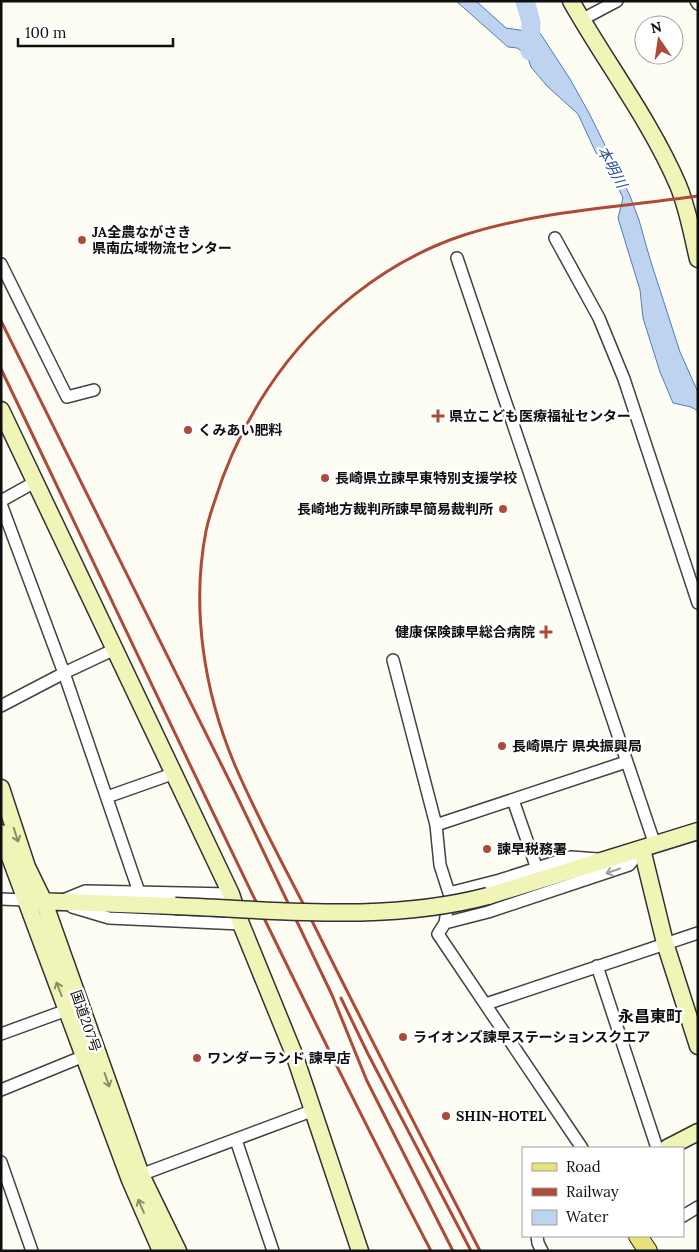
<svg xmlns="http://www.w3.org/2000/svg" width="699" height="1252" font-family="Lora,'Noto Sans JP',serif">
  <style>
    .water { fill: #bed3ef; stroke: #4e7bbc }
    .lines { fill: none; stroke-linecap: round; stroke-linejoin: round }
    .river { stroke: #bed3ef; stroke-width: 19 }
    .street-casing { stroke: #424242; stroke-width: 14 }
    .secondary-casing { stroke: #313131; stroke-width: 19 }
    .primary-casing { stroke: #202020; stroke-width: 20 }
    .street { stroke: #fff; stroke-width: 11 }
    .secondary { stroke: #f0f5b7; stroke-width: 16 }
    .primary { stroke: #e7e17a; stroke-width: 18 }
    .rail { stroke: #ae4a39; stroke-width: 3 }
    .secondary-bridge-casing { stroke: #313131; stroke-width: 19; stroke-linecap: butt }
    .secondary-bridge { stroke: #f0f5b7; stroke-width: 16 }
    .oneway { stroke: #8b8e6b }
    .oneway2 { stroke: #9f9f9f }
    .poi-dot { fill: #ae4a39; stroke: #fff; stroke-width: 2 }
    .labels { text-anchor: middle; stroke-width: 5; stroke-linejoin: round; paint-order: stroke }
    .poi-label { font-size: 14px; font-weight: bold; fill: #0f0f0f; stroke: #fff; text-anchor: start }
    .street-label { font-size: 14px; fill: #0f0f0f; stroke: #fff }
    .water-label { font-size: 15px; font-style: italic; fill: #284f91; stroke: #fff }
    .quarter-label { font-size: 16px; font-weight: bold; fill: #0f0f0f; stroke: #fff }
  </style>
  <rect width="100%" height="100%" fill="#fdfdf3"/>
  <path class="water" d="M456,1H476L506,28L540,33L570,79L589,113L630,196L639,220L650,259L680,352L698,392V411L691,407L673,403L660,372L643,318L640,290L618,218L623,198L607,165L596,153L578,114L547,86L531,67L527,55L517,48L508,47Z"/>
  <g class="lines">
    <path class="river" d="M525,1L531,22L530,51"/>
    <g class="street-casing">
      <path id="street" d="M696,1L698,4
        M581,20L617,1
        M555,238L599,318L624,379L698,603
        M457,258L655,845
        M1,264L67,397L94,390
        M1,501L35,482
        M1,504L64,673L139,892
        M393,660L436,825L440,865L449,893L500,880L571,857L598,859
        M1,706L64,673L115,649
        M107,797L175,773
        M513,800L537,869
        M436,825L626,762
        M449,897L445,923L438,934L582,1148
        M1,899L25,900
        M63,900L85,891L231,894
        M72,907L109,918L241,924
        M445,923L488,912L629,865L642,849
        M597,966L657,1148
        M486,1004L698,933
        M1,1034L67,1010
        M1,1090L84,1056
        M236,1140L273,1251
        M1,1162L32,1251
        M135,1177L314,1110
        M683,1216L698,1207
        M537,1236L538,1243L542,1251"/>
    </g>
    <g class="secondary-casing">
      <path id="secondary" d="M571,1C606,63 650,120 678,185C688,209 692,234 698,259
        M1,410L231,894L241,924L294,1054L360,1251
        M1,788L27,867L44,902L141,1175L178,1251
        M1,833L130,1180L161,1251
        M642,849L665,943L698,1046
        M488,896L698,831
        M35,901L175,906
        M667,1148L698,1132"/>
    </g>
    <g class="primary-casing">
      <path id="primary" d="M638,1236L648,1251"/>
    </g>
    <use href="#street" class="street"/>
    <use href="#secondary" class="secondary"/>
    <use href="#primary" class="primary"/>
    <path class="rail" d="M1,321L236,794L332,995L367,1081L453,1251
      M1,369C143,664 280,961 431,1251
      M341,998L368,1054L471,1251
      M480,1251C425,1144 370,1038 317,931C289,875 258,820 234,763C204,691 191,608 206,531C208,521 211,512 214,503C227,461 245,423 269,387C315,318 385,261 464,235C539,211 620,207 698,196"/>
    <g class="secondary-bridge-casing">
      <path id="secondary-bridge" d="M175,906C279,910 386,923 488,896"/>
    </g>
    <use href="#secondary-bridge" class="secondary-bridge"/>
  </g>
  <defs><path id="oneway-shaft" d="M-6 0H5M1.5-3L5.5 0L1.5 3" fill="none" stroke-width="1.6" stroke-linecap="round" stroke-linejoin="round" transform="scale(1.25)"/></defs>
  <g class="oneway">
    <use href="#oneway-shaft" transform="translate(16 835) rotate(72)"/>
    <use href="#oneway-shaft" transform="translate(59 989) rotate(-111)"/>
    <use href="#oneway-shaft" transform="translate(107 1080) rotate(71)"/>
    <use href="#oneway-shaft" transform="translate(141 1206) rotate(-113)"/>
  </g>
  <use class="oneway2" href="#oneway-shaft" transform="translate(613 871) rotate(161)"/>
  <g class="poi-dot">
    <circle cx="82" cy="240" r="5"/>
    <path d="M435.5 408.5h5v5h5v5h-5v5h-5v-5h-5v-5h5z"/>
    <circle cx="188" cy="430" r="5"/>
    <circle cx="325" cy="478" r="5"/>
    <circle cx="503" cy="509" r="5"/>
    <path d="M543.5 624.5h5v5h5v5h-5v5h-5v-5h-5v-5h5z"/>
    <circle cx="502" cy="746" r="5"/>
    <circle cx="487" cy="849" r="5"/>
    <circle cx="403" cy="1037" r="5"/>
    <circle cx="197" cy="1058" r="5"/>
    <circle cx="446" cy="1116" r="5"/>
  </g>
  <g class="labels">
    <g class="poi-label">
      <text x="92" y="237">JA全農ながさき<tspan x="92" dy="16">県南広域物流センター</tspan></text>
      <text x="449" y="421">県立こども医療福祉センター</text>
      <text x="198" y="435">くみあい肥料</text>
      <text x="335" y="483">長崎県立諫早東特別支援学校</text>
      <text x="493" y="514" text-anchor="end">長崎地方裁判所諫早簡易裁判所</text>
      <text x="535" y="637" text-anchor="end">健康保険諫早総合病院</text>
      <text x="512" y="751">長崎県庁 県央振興局</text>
      <text x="497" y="854">諫早税務署</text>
      <text x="413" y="1042">ライオンズ諫早ステーションスクエア</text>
      <text x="207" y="1063">ワンダーランド 諫早店</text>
      <text x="456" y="1121">SHIN-HOTEL</text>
    </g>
    <g class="street-label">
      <text transform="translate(86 1021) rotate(71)" y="5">国道207号</text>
    </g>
    <g class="water-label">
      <text transform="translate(612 167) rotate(62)" y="5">本明川</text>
    </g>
    <g class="quarter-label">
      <text x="650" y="1022">永昌東町</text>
    </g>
  </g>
  <rect width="699" height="1252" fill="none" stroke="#0f0f0f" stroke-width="5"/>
  <rect x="522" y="1147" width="162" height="90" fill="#ffffff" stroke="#9f9f9f"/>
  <rect x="532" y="1163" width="25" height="8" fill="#e7e17a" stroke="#9f9f9f"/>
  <text x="566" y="1172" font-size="15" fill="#0f0f0f">Road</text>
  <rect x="532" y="1188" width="25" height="8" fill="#ae4a39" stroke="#9f9f9f"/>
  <text x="566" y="1197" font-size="15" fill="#0f0f0f">Railway</text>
  <rect x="532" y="1210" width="25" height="15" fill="#bed3ef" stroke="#9f9f9f"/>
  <text x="566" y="1222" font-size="15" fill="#0f0f0f">Water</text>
  <g transform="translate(659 40) rotate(347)"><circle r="24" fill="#ffffff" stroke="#9f9f9f"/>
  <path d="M0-4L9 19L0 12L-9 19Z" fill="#ae4a39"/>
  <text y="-8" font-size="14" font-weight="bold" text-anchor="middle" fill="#0f0f0f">N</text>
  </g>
  <path d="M18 38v8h155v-8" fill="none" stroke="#0f0f0f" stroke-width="2.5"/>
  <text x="25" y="38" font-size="15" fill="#0f0f0f" stroke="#ffffff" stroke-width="4" paint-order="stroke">100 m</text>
</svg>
